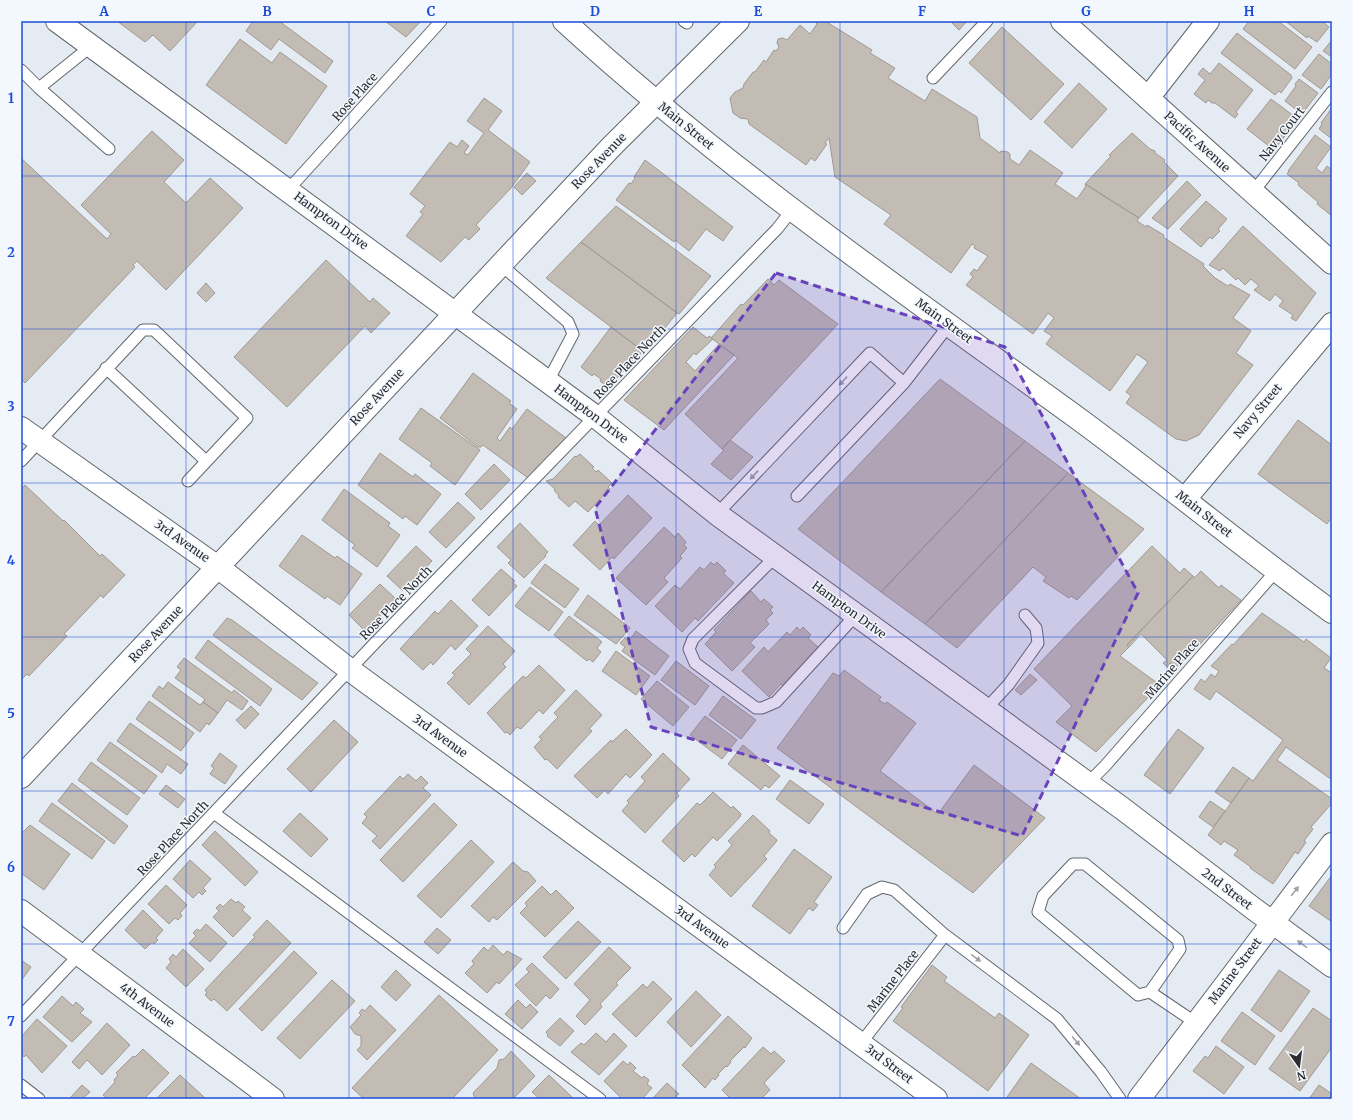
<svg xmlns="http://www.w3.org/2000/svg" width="1353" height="1120" font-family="Merriweather,serif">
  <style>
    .building { fill: #c2bcb5; stroke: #9f9992 }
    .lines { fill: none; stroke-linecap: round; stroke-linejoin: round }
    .lane-casing { stroke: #62676d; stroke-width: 13 }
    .street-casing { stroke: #62676d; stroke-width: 24 }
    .secondary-casing { stroke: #62676d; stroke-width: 24 }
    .lane { stroke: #fff; stroke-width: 11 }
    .street { stroke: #fff; stroke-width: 22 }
    .secondary { stroke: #fff; stroke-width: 22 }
    .oneway { fill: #a0a0a2 }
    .marked { fill: #6843bb; fill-opacity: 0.2; stroke: #6843bb; stroke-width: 3; stroke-dasharray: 8 5; stroke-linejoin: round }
    .grid { fill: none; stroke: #1d4ed8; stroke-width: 1; stroke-opacity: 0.55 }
    .labels { text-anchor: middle; stroke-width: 3; stroke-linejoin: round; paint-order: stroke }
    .street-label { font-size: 12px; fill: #2b2d30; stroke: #f3f8fe }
    .neatline { fill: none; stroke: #1d4ed8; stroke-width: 1.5 }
    .grid-label { font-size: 13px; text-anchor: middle; font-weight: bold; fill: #1d4ed8 }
  </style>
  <rect width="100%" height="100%" fill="#e5ebf2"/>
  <path class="building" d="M117,21H198L170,51L153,35L145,42Z
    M253,21H279L333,61L325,73L279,39L271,50L246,31Z
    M385,21H421L406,37Z
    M814,21H825L872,50L870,53L895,68L888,78L925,101L932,89L977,117L980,138L1000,153L1001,151L1008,152L1010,154V159L1019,165L1030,150L1063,173L1055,184L1077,199L1086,186L1085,184L1139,218L1137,221L1146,227L1147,225L1164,235L1163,237L1204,264L1203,266L1215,278L1228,286L1230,284L1250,295L1233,318L1251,331L1236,353L1253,365L1199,435L1186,441L1176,439L1126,403L1131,396L1126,392L1148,362L1137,354L1110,391L1046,344L1052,336L1044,331L1054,318L1048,313L1033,334L966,285L973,277L970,274L974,269L977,271L988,256L974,248L975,246L972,244L951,273L884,224L891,215L835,177L829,138L825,143L827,144L815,161L811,158L806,165L749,124L748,119L740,118L733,113L730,98L735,92L743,88L744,84L753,72H755L764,60L766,62L774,50L776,51L779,47L777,43L778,39L783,38L787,40L800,25L810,34L817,24Z
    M950,21H967L959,30Z
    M1249,21H1278L1312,47L1295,69L1243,29Z
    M1285,21H1322L1329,27L1317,42L1308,36L1307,38Z
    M1002,27L1064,84L1031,120L969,63Z
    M1237,33L1291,75L1292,78L1281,93L1279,91L1275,95L1221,53Z
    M240,39L272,63L280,52L327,86L286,144L206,85Z
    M1332,40V57L1323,51Z
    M1319,54L1332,64V74L1321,89L1302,75Z
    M1219,63L1253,90L1236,112L1238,114L1235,118L1215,103H1212L1208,100L1206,103L1194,94L1205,80L1198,74L1203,68L1210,74Z
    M1299,79L1318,93L1302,114L1285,101L1296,86L1295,84Z
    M1079,83L1107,109L1072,148L1044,122Z
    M484,98L502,111L488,130L530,162L511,188L476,225L480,229L469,240L465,237L441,262L406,236L423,214L420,212L425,206L410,194L450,142L457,147L462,140L469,146L464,153L468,155L484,133L467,121Z
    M1271,99L1298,119L1274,150L1247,129Z
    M1331,109L1332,110V139L1319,129L1322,124L1321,123Z
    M152,131L184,160L164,182L186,203L210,178L243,208L166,290L137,261L133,265L135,267L25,383L21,379V158L107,239L111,234L81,205Z
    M1132,133L1150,149L1155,151V153L1165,160L1164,162L1178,176L1139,218L1085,184L1111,156L1109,155Z
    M1315,135L1331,147L1316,168L1322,173L1327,166L1332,170V216L1317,204L1318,202L1298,185L1299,183L1287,174L1289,171H1288Z
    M645,160L733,227L723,241L706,229L689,251L675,240L674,242L616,200L629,183L631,184L635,178L634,177Z
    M527,173L536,181L522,195L514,187Z
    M1187,181L1201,195L1168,229L1152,218Z
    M1206,201L1227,219L1218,229L1220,231L1212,239L1210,237L1201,247L1180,229Z
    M616,206L711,276L679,314L581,242Z
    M1243,226L1316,293L1296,321L1291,318L1293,315L1279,306L1283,301L1275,294L1270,301L1254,290L1259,286L1251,279L1245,285L1238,278L1236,280L1223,268L1220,271L1209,265Z
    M581,242L677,313L659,335L657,333L643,351L546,278Z
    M326,260L370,302L373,298L390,313L371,333L365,326L287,407L234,357Z
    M768,279L774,285L779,280L838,324L722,449L685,414L738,358L711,338L741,304L743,305Z
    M206,283L215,293L206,302L197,293Z
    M611,327L643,351L638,357L636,356L609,388L600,381L601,379L594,374L592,376L581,367Z
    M693,327L707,338L709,336L713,339L696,355L694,353L686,362L695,371L719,344L734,355L664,430L624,400Z
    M473,373L511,401L509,403L517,409L497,438L500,441L510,427L512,429L527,409L566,438L528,478L483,445L481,447H478L440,418Z
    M940,379L1025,441L881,592L798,529Z
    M421,408L480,450L455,485L430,466L432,463L399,439Z
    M1298,420L1332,445V517L1327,524L1258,474Z
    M730,440L753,457L731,480L711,464L724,450L722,449Z
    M1025,441L1068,473L925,624L881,592Z
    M380,453L413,477L415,474L441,494L417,525L405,516L403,519L358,485Z
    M580,454L594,467L592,468L596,472L598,470L612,483L608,487L610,489L588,512L575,501L569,507L558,497L559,496L554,490L555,489L546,481L553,479L575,456L576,457Z
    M494,464L510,480L481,510L465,494Z
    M1068,473L1144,529L1077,600L1071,596L1069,598L1043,581L1046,577L1033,567L957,648L925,624Z
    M25,485L63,521L64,520L100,556L102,554L125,575L103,598L101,595L64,634L67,636L29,676L27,674L21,680V490Z
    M344,489L390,523L388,526L400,535L377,567L352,548L355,545L322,520Z
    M628,495L652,518L614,559L612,557L600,570L573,545L595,521L599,525Z
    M458,502L475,518L446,548L429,532Z
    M520,523L548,552L545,555L546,556L524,578L508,563L511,560L497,547Z
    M664,527L675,537L678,533L686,542L684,545L687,548L680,556L682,558L664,578L668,582L646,605L616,578Z
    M302,535L335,558L337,556L362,574L340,605L327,596L325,599L279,566Z
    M416,546L432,561L403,591L387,576Z
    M1152,546L1180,573L1184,568L1193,576L1127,645L1129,647L1120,656L1160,685L1096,752L1056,722L1072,706L1034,669Z
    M711,562L714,565L717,562L726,571L723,573L734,583L698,621L695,618L682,632L655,606L675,585L680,589L700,567L704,570Z
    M545,564L579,589L565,608L531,583Z
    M501,569L515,581L513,583L517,586L489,616L472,600Z
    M1201,571L1219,588L1221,585L1241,600L1189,656L1176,668L1170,663L1167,667L1163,663L1167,660L1141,634L1129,647L1127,645L1193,576L1194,578Z
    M380,584L396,599L365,631L349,615Z
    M530,587L563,612L549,631L515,606Z
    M751,591L761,602L764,599L773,607L770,610L773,613L766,620L769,624L750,643L755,647L732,671L705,644L716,632L714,630Z
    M588,595L630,628L616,644L574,615Z
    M451,600L478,626L455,650L451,645L433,665L431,662L423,670L400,649L435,611L438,614Z
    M1262,613L1304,642L1306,639L1331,658L1324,668L1332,673V780L1286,747L1277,760L1332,799V803L1311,827L1313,829L1304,841L1306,842L1298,854L1295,852L1273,884L1250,868L1251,867L1234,855L1238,850L1224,841L1221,845L1208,835L1249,778L1253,781L1283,740L1216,691L1210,700L1194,689L1201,679L1205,682L1211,674L1215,677L1219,671L1211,666L1232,644L1233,645Z
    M569,616L602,642L597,648L601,652L593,662L589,659L587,661L554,635Z
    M227,618L232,620L318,683L302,700L213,635Z
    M488,626L515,651L503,664L506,667L469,705L447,683L455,675L452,673L471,654L466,649Z
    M797,627L800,631L803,627L811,635L808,638L819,648L784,686L781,684L769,697L742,671L764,647L768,652L787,632L790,635Z
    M636,631L669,656L655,675L622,651L625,647L620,643L625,638L629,641Z
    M208,640L272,689L260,706L195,658Z
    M616,651L650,676L636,695L602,671Z
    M184,658L232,693L234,690L248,701L242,710L227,700L218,713L203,702L205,699L175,678L181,670L177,667Z
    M676,661L709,686L695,705L661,680Z
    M539,665L565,690L543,714L539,710L521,729L517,727L510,735L507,732L505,733L487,713L523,676L526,678Z
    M844,670L881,697L879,700L885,704L887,702L916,723L880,771L938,814L974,765L1045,818L973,893L777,748L833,673L839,676Z
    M1030,674L1037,680L1021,695L1015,690Z
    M657,681L689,707L673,726L641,699Z
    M168,682L200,705L203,702L218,713L209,725L207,723L200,732L152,696L159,686L163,689Z
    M576,690L602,715L589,729L592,731L557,769L547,759L545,760L534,747L542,739L539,737L558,717L554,713Z
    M723,696L756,720L741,739L709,715Z
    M149,701L194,733L181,751L136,719Z
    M251,706L259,714L245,729L236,720Z
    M705,716L737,740L722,759L690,735Z
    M334,720L358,742L311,792L287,769Z
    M130,723L188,764L181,774L167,764L162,773L117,741Z
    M626,729L652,755L630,778L626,774L608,794L605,790L597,798L574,776L611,740L612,742Z
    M1178,729L1204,748L1170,794L1144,775Z
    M110,742L157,776L144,794L97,760Z
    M743,745L780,776L769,788L765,785L761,790L728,764Z
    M220,753L237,766L225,784L210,774L214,768L211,766Z
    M663,753L690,779L677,793L679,796L645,833L622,811L629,803L627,801L645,781L641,777Z
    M91,762L140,798L127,815L78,780Z
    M1233,767L1249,778L1231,803L1215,792Z
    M408,774L416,781L421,776L428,783L423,788L431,795L380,849L372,841L377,836L362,823L367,817L364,814L400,776L403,779Z
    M790,780L824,804L809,824L776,799Z
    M72,783L128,826L114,844L58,801Z
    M166,785L185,799L178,808L159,794Z
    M713,792L731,808L733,806L741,814L740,817L717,841L713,837L695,857L692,854L684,862L662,841L697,803L700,805Z
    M1210,801L1225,811L1213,827L1199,817Z
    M52,803L105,841L92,859L39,821Z
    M434,803L457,825L403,882L380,860Z
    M300,813L328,839L311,857L283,831Z
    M753,815L770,831L769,833L777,840L776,842L764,856L767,859L731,897L709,875L716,867L714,865L732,845L728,841Z
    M30,825L70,854L44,890L21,873V834Z
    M215,831L258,872L245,886L202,845Z
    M471,840L494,862L441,918L417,896Z
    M794,849L832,877L814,902L818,905L813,911L809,908L790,934L752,906Z
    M190,860L211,879L203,888L206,891L202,895L199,892L193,898L173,879Z
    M513,862L523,871L528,872L536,881L497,920L493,917L489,922L471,906Z
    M1332,875V922L1309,906Z
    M166,885L187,905L180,913L182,916L178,920L175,918L169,924L148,904Z
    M542,886L551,895L556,890L574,908L545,937L520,913L527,906L525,903Z
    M231,899L236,903L238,901L245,907L242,910L251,918L233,937L213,917L219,911L216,908L220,904L223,907Z
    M143,910L163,930L156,938L158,940L154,944L152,942L145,949L125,930Z
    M267,920L291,943L227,1011L214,999L211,1001L205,995L207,993L205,990L255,937L253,935Z
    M578,921L601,942L566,979L543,957Z
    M206,924L227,943L210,962L189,943L196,936L193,933L197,929L200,931Z
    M437,928L451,940L438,954L424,942Z
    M493,945L503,955L507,951L522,959L499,984L497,982L487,993L465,973L474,964L472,961L484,947L488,951Z
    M609,947L631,968L616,983L618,985L600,1004L602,1007L585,1025L576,1016L590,1000L574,984Z
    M183,949L204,969L186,987L166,968L171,962L169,959L173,954L176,957Z
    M294,951L317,973L262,1031L239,1009Z
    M21,960L31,967L21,981Z
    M532,963L559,989L550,999L546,995L536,1006L515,985L529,972L526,969Z
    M932,965L947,977L944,981L995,1018L999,1013L1029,1035L988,1091L893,1021L903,1008L901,1007Z
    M396,970L411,985L396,1001L381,987Z
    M1279,970L1310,991L1281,1032L1251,1010Z
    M332,980L355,1001L300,1059L277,1038Z
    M653,981L672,999L636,1037L612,1014L643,984L647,988Z
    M696,991L721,1015L691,1047L667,1022Z
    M439,995L498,1050L452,1099H364L352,1088Z
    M62,996L73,1006L76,1002L84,1009L80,1013L92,1022L72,1042L43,1017Z
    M518,1000L526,1008L530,1004L538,1012L522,1029L505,1014Z
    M370,1005L396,1030L367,1060L357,1050L361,1046V1036L355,1034L350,1027L361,1015L359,1013L362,1009L365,1011Z
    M1313,1008L1332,1021V1047L1300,1091L1269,1069Z
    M1242,1012L1275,1036L1255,1065L1221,1041Z
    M728,1016L752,1038L745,1048L744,1047L730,1061L731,1062L727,1067L726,1066L718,1074L719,1075L715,1080L713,1078L705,1088L682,1065Z
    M560,1018L574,1031L560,1046L547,1036L548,1035L546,1032Z
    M37,1019L67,1046L42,1073L26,1055L24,1057L21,1053V1037Z
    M107,1023L130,1045L102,1075L87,1060L79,1069L72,1062Z
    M596,1033L606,1042L614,1033L627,1046L599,1075L571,1052L581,1043L584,1045Z
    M1216,1046L1244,1067L1224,1094L1193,1071L1205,1056L1208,1058Z
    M763,1047L771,1054L774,1051L785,1061L764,1083L770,1090L761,1099H731L722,1090Z
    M143,1049L169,1073L144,1099H108L103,1095L115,1082L114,1080L118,1075L116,1073L133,1056L135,1057Z
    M511,1051L535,1076L513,1099H475L473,1093L497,1068L499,1060L504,1059Z
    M623,1061L628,1065L630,1062L636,1068L633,1071L642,1078L644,1076L649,1080L647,1084L652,1088L642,1099H622L604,1081Z
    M1031,1063L1081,1099H1009L1007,1097Z
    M180,1075L204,1097L202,1099H156Z
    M549,1075L572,1097L570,1099H540L532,1092Z
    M667,1083L679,1094L676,1096L679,1099H652Z
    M82,1085L90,1092L82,1099H69Z
    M1319,1085L1332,1094L1329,1099H1309Z"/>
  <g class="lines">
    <g class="lane-casing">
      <path id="lane" d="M684,21L687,23
        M90,47L39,88L109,149
        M21,70L39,88
        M933,78L987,21
        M288,190L441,21
        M1253,192L1332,92
        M501,265L568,322L573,334L548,381
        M106,368L206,461
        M21,461L143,330H154L247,418L188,481
        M797,496L904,383
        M717,514L870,353L904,383L949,325
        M775,557L693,639L689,649L695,663L756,708H762L776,702L855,616
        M985,710L1009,684L1038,643L1036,628L1025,615
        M1087,784L1105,766L1276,571
        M214,813L600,1099
        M1073,864H1085L1178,940L1180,949L1150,992L1138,995L1038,912L1043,896Z
        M843,928L867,894L882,887L894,890L945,935L1057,1019L1101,1072L1120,1099
        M1150,992L1196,1023
        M21,1016L373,645L777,229L792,210
        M861,1043L945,935
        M21,1085L39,1099"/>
    </g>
    <g class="street-casing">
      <path id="street" d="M57,21L596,417L717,514L1123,809L1254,909L1332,966
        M1148,98L1208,21
        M21,428L219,568L350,670L936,1099
        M1185,499L1332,324
        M1139,1099L1332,844"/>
    </g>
    <g class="secondary-casing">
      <path id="secondary" d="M564,21C723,167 901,290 1076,417C1162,480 1245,549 1332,612
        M1062,21L1332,263
        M21,777L612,146L738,21
        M21,911L273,1099"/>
    </g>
    <use href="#lane" class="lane"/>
    <use href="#street" class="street"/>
    <use href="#secondary" class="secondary"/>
  </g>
  <defs><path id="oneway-solid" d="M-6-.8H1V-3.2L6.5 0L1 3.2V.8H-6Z"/></defs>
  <g class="oneway">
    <use href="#oneway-solid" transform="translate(843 381) rotate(133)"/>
    <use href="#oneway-solid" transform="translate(754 475) rotate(133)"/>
    <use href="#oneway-solid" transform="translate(1295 891) rotate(-52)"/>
    <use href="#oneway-solid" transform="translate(1302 944) rotate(-144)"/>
    <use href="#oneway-solid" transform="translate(976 958) rotate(36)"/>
    <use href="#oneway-solid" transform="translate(1076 1041) rotate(50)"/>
  </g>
  <path class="marked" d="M776,273L1005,347L1138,593L1022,836L651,727L595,508Z"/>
  <path class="grid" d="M186,21V1099M349,21V1099M513,21V1099M676,21V1099M840,21V1099M1004,21V1099M1167,21V1099M21,176H1332M21,329H1332M21,483H1332M21,637H1332M21,791H1332M21,944H1332"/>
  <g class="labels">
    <g class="street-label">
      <text transform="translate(355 97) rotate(-48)" y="4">Rose Place</text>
      <text transform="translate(686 126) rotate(39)" y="4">Main Street</text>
      <text transform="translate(1282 134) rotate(-52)" y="4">Navy Court</text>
      <text transform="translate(1197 142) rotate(42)" y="4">Pacific Avenue</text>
      <text transform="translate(599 161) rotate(-46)" y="4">Rose Avenue</text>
      <text transform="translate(331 221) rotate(36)" y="4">Hampton Drive</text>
      <text transform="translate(944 321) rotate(36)" y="4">Main Street</text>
      <text transform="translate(630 362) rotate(-46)" y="4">Rose Place North</text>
      <text transform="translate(377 397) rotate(-47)" y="4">Rose Avenue</text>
      <text transform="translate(1258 411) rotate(-50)" y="4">Navy Street</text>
      <text transform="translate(591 414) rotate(37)" y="4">Hampton Drive</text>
      <text transform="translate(1204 514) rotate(38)" y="4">Main Street</text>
      <text transform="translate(182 541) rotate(35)" y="4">3rd Avenue</text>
      <text transform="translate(396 603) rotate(-46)" y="4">Rose Place North</text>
      <text transform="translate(849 610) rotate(36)" y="4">Hampton Drive</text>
      <text transform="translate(156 634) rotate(-47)" y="4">Rose Avenue</text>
      <text transform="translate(1172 669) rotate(-49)" y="4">Marine Place</text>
      <text transform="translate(440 736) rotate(36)" y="4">3rd Avenue</text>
      <text transform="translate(173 838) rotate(-47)" y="4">Rose Place North</text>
      <text transform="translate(1227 889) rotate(37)" y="4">2nd Street</text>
      <text transform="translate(702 927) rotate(36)" y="4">3rd Avenue</text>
      <text transform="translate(1235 971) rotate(-53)" y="4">Marine Street</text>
      <text transform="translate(893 981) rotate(-52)" y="4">Marine Place</text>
      <text transform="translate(147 1005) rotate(37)" y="4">4th Avenue</text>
      <text transform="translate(889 1064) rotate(37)" y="4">3rd Street</text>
    </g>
  </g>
  <rect width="1353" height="1120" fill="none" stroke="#f3f8fe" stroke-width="44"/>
  <g transform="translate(1299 1066) rotate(166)" stroke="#f3f8fe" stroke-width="3" paint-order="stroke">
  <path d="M0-3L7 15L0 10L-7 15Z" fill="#2b2d30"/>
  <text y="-6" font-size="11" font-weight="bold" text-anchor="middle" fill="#2b2d30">N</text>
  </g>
  <rect x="22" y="22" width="1309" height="1076" class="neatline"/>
  <g class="grid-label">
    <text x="104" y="16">A</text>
    <text x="267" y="16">B</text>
    <text x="431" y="16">C</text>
    <text x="595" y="16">D</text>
    <text x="758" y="16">E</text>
    <text x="922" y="16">F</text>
    <text x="1086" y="16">G</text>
    <text x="1249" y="16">H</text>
    <text x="11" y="103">1</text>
    <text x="11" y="257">2</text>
    <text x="11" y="411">3</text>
    <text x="11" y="565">4</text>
    <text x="11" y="718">5</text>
    <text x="11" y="872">6</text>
    <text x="11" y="1026">7</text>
  </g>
</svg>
